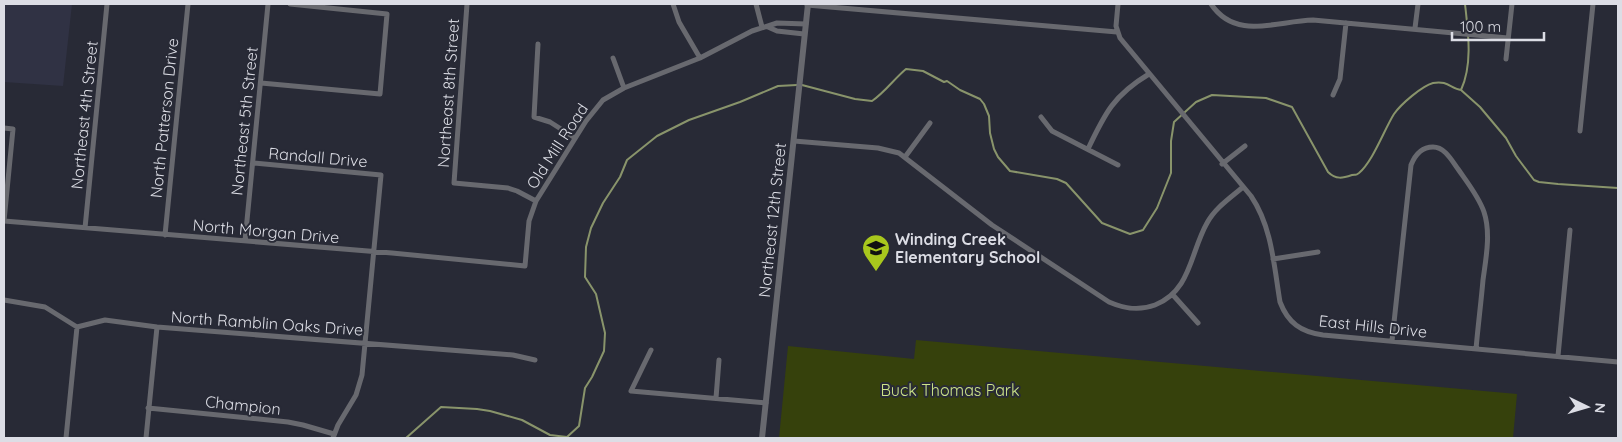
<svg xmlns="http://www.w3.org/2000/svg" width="1622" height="442" font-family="Quicksand,sans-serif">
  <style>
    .built { fill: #303244 }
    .green { fill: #36410c }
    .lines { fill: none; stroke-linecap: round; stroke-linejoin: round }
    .stream { stroke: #89946b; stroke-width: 2 }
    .minor { stroke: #68696f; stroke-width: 5 }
    .tertiary { stroke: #68696f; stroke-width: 6 }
    .labels { text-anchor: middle; stroke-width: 4; stroke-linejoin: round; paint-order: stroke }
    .street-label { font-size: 16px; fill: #dcdde5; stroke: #282a36 }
    .poi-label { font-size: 16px; font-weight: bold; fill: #dcdde5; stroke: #282a36; text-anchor: start }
    .park-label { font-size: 16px; fill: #cde489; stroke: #282a36 }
  </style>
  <rect width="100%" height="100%" fill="#282a36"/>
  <path class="built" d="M4,4H72L63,86L4,82Z"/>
  <path class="green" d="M916,340L1517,394L1513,438H779L788,346L914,359Z"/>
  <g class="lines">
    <path class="stream" d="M802,85L855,99L872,101C885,92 894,79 906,69L923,71L944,82L947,81L960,90L980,99L984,104L989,116L990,133L994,149L998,157L1010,171L1057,179L1066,183L1102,223L1130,234L1143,230L1157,208L1171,173V141L1174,122L1196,102L1212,95L1266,98L1292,107L1328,172C1336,180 1343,178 1352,175C1357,174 1355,176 1359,173C1373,161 1384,130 1394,114C1401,104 1422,86 1433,83C1448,80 1451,89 1461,90L1480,107L1506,138L1516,156L1534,180L1539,182L1558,184L1618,188
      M1461,90C1473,64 1468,31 1465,4
      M406,438L441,407L477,409L490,411L522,420L550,435L567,437L579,426L585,388L592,377L604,351L605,333L596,294L585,277L586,247L591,228L603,203L620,177L627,160L657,136L689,120L740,102L778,86L797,85"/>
    <path class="minor" d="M467,4L454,183L508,188L517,191L536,201
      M673,4L679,22L700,58
      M756,4L762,27
      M1118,4L1116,26L1120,38L1251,196C1272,227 1274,266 1280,302C1288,323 1301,332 1323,335L1618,362
      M1211,4C1236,41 1276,21 1313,20L1508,38
      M807,5L1117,32
      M768,27L777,31L804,34
      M1415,28L1418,4
      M538,44L534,117L550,122L575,138
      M613,58L624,88
      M1506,59L1512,4
      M261,83L380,94L387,14L290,4
      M1333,95L1340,79L1346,23
      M1041,117L1052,131L1118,165
      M4,128L13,129L4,221
      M1580,131L1593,4
      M794,141L878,148L899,153L992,225L1109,302C1125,309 1139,311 1155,305C1191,291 1190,253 1207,223C1215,208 1230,198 1243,187
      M1088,149C1105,113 1114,95 1149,74
      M905,157L930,123
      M253,163L381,175L362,375L356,395L338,425L333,438
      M1222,164L1245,146
      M4,221L392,253L525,266L529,221L536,201L586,121L603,100L624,88L700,58L752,31L777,23L806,24
      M85,228L107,4
      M165,235L188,4
      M245,241L268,4
      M1273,259L1318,252
      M1173,295L1198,323
      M4,300L45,307L77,327L105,320L157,327L513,355L535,360
      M1392,341L1411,165C1415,155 1422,147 1433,147C1445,147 1452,161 1458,169C1467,182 1479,197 1484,212C1491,233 1486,258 1483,280C1481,303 1478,326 1476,349
      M651,350L631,391L766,403
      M1558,356L1570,230
      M716,398L719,360
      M148,408L288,422L303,425L334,434
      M66,438L77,327
      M146,438L157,327"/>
    <path class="tertiary" d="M762,438L808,4"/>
  </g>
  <defs>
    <g id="school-pin" transform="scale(1.4375)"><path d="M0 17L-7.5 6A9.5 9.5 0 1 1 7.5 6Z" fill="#a8c71d" stroke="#282a36"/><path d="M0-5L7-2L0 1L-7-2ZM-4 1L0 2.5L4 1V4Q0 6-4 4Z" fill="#111"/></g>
  </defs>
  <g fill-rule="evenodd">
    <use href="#school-pin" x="876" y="248"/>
  </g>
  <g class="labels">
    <g class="street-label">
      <text transform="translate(448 93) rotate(-86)" y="6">Northeast 8th Street</text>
      <text transform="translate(84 115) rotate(-84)" y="6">Northeast 4th Street</text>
      <text transform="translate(164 118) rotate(-84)" y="6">North Patterson Drive</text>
      <text transform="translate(244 121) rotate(-84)" y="6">Northeast 5th Street</text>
      <text transform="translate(557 146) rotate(-57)" y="6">Old Mill Road</text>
      <text transform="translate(318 157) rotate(5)" y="6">Randall Drive</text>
      <text transform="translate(772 220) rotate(-84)" y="6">Northeast 12th Street</text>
      <text transform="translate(266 231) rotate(5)" y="6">North Morgan Drive</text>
      <text transform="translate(267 323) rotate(4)" y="6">North Ramblin Oaks Drive</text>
      <text transform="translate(1373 326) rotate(6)" y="6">East Hills Drive</text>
      <text transform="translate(243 405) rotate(6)" y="6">Champion</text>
    </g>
    <g class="poi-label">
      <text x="895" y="245">Winding Creek<tspan x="895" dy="18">Elementary School</tspan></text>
    </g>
    <g class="park-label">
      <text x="950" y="396">Buck Thomas Park</text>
    </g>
  </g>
  <rect width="1622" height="442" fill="none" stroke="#dcdde5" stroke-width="10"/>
  <g transform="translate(1587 407) rotate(95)" stroke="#282a36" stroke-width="4" paint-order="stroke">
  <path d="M0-4L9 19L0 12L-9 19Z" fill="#dcdde5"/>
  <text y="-8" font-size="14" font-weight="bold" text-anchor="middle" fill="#dcdde5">N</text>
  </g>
  <path d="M1452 32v8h92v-8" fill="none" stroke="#dcdde5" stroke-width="2.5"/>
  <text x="1460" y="32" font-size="15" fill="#dcdde5" stroke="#282a36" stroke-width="4" paint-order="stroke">100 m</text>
</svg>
